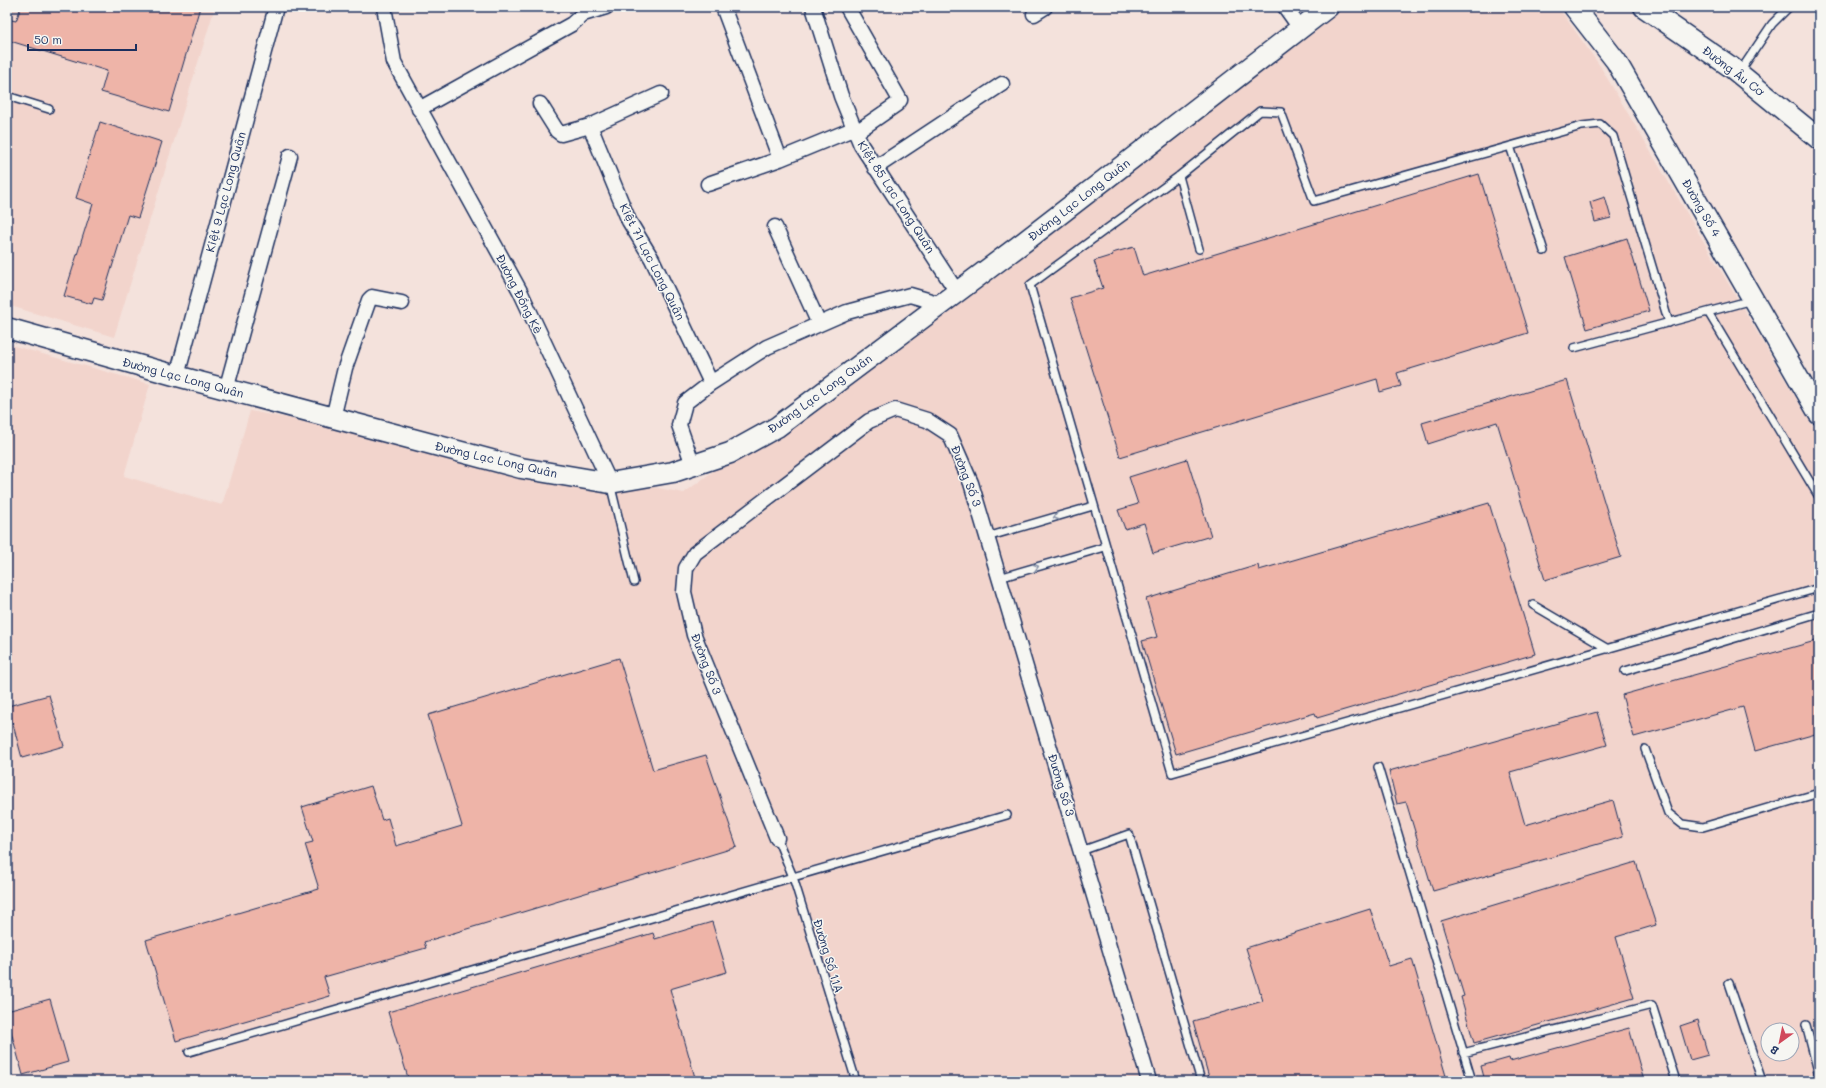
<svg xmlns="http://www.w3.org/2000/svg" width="1826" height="1088" font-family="Mali,sans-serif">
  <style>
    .built { fill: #f2d4cc; fill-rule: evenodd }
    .building { fill: #eeb4a8; stroke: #1b2f5e }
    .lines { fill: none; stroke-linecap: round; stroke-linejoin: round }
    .lane-casing { stroke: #1b2f5e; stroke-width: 10 }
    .street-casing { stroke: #1b2f5e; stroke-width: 17 }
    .secondary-casing { stroke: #1b2f5e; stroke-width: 23 }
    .lane { stroke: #f6f6f2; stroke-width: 7 }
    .street { stroke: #f6f6f2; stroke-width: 14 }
    .secondary { stroke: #f6f6f2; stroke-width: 20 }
    .oneway { stroke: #8892a8 }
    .labels { text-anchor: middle; stroke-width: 3; stroke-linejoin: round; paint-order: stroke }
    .street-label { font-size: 12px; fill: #1b2f5e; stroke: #f6f6f2 }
  </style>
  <rect width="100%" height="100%" fill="#f4e2dc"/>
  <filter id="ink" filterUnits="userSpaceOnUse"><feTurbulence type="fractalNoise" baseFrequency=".025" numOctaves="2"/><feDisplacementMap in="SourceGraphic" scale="8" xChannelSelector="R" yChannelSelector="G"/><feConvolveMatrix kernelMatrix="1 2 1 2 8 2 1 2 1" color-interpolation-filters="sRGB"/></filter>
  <g filter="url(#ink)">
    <path class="built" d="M7,7H215L114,337L7,305Z
      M1334,7H1558L1600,66L1819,437V1081H24L7,1016V344L150,384L124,476L222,505L250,411L684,493ZM1768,1030H1792V1054H1768Z"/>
    <path class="building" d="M21,7H200L169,112L101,92L107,71L7,40V19L16,21Z
      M100,122L162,142L138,218L128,215L102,300L94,298L92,304L64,296L93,204L76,198Z
      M1479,174L1528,333L1397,373L1401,386L1380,392L1377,379L1120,457L1070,298L1103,288L1094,261L1113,255L1112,253L1134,247L1143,276Z
      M1605,197L1611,218L1595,222L1590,202Z
      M1627,238L1649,311L1587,329L1565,257Z
      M1567,380L1621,557L1545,580L1497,422L1428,444L1422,423Z
      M1187,459L1211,536L1153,553L1144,523L1125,529L1118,510L1138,504L1129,477Z
      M1489,503L1535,654L1317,718L1315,713L1176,754L1142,641L1157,637L1146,599L1258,565L1259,570Z
      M1819,640V733L1755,751L1743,707L1634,737L1622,695Z
      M619,658L653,770L706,755L737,847L424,942L426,948L324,977L330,996L176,1041L146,940L319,889L305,844L313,842L302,807L371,786L382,820L388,818L396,846L462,826L428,715Z
      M49,695L64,746L22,758L8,706Z
      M1597,712L1607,745L1510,772L1525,825L1613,800L1623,837L1433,891L1406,802L1397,804L1389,771Z
      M1636,862L1656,925L1616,937L1634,998L1474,1043L1461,997L1464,996L1441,921Z
      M1370,909L1389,966L1412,959L1446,1076L1429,1081H1210L1193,1021L1263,1001L1246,948Z
      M712,922L727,972L670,989L696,1081H409L388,1012L653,933L655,939Z
      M50,999L68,1062L23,1075L7,1017V1011Z
      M1698,1020L1708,1055L1690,1060L1680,1026Z
      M1629,1028L1644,1081H1485L1481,1066L1509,1058L1510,1061Z"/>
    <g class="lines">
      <g class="lane-casing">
        <path id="lane" d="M1739,73L1772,24L1789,7
          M7,96L49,109
          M1510,146L1544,251
          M1179,176L1199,249
          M1708,312L1819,497
          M1669,323L1613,136L1600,124L1582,126L1314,201L1281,112L1260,111L1179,176L1030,285L1172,773L1819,588
          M1574,348L1752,300
          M610,483L634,582
          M987,537L1093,506
          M999,578L1105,547
          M1533,605L1608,649
          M1625,671L1819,613
          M1645,749L1668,813L1682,824L1703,827L1819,793
          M1378,767L1472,1081
          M777,838L793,877L856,1081
          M1081,851L1129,834L1201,1081
          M1729,983L1762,1081
          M1806,1025L1819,1075
          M189,1052L1007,815
          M1463,1053L1652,1005L1676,1081"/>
      </g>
      <g class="street-casing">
        <path id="street" d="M384,7L394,62L520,291L610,483
          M723,7L780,159
          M813,7L841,96L861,145L957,292
          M847,7L900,100L897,104L855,133
          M1285,7L1300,28
          M583,14L606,7
          M1034,14L1045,7
          M661,94L590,126L629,221L652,259L711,383
          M540,104L557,131L561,134L590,126
          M419,109L572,24L583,14L587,7
          M875,168L1002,84
          M708,184L780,159L853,129
          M775,227L819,324
          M177,376L276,7
          M226,390L290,156
          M333,418L345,368L369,300L372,297L402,303
          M693,465L679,425L685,403L711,383L767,347L847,312L910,295L941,304
          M777,838L694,635L684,592L686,568L695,553L869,421L895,410L927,420L950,435L971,483L1149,1081"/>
      </g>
      <g class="secondary-casing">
        <path id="secondary" d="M1574,7L1616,61L1819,414
          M1644,7L1731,67L1819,139
          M7,328L177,376L521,468L610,483L673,472L730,453L777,427L1024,242L1328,7"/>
      </g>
      <use href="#lane" class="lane"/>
      <use href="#street" class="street"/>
      <use href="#secondary" class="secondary"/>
    </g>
    <defs><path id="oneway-chevron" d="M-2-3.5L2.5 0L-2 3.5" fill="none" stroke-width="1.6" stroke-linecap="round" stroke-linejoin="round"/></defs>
    <g class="oneway">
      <use href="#oneway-chevron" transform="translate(1056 517) rotate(163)"/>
      <use href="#oneway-chevron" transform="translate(1036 567) rotate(-16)"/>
    </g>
  </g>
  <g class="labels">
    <g class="street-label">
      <text transform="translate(1733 71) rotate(37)" y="4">Đường Âu Cơ</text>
      <text transform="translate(226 192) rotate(-75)" y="4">Kiệt 9 Lạc Long Quân</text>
      <text transform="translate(896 197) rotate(57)" y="4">Kiệt 85 Lạc Long Quân</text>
      <text transform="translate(1079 200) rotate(-38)" y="4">Đường Lạc Long Quân</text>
      <text transform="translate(1701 208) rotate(60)" y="4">Đường Số 4</text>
      <text transform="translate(652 262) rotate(63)" y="4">Kiệt 71 Lạc Long Quân</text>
      <text transform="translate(519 294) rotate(63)" y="4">Đường Đồng Kè</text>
      <text transform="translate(183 378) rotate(15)" y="4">Đường Lạc Long Quân</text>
      <text transform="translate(820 394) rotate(-36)" y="4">Đường Lạc Long Quân</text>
      <text transform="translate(496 460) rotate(13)" y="4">Đường Lạc Long Quân</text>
      <text transform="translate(966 476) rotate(69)" y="4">Đường Số 3</text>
      <text transform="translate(706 664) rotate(69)" y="4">Đường Số 3</text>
      <text transform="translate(1061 785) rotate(73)" y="4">Đường Số 3</text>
      <text transform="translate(828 956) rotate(73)" y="4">Đường Số 11A</text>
    </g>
  </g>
  <rect width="1826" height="1088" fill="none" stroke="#f6f6f2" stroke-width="24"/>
  <rect x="12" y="12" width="1802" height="1064" fill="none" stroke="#1b2f5e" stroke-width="1.5" filter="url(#ink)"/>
  <g transform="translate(1780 1042) rotate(213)"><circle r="19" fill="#f6f6f2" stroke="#9ea6b7"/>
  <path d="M0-3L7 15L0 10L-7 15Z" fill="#d1495b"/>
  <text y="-6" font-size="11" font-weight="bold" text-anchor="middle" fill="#1b2f5e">B</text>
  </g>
  <path d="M28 44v6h108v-6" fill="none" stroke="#1b2f5e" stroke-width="2"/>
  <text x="34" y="44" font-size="12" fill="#1b2f5e" stroke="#f6f6f2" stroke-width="3" paint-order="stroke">50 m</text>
</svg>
